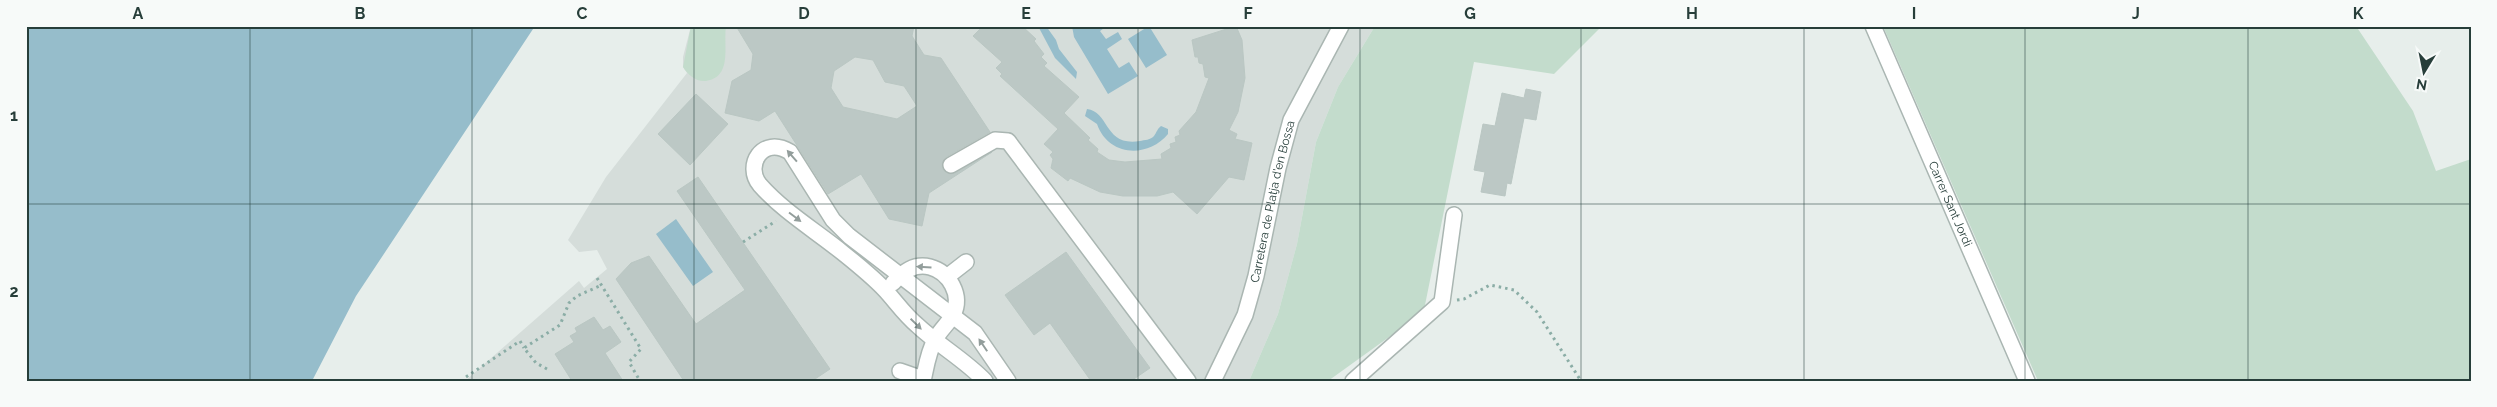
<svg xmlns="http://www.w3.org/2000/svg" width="2497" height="407" font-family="Raleway,sans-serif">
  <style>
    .built { fill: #d5ddda }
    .green { fill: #c3dccc }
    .water { fill: #96bdcb }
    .building { fill: #bcc8c5; stroke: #bac7c3; fill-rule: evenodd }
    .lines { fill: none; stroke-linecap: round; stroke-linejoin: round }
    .minor-casing { stroke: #aab6b2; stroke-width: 18 }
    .path { stroke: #8bada6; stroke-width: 3; stroke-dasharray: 2.5 4; stroke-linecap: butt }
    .minor { stroke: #fff; stroke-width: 15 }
    .oneway { fill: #939e9c }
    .grid { fill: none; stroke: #273e3a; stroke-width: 1; stroke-opacity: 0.55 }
    .labels { text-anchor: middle; stroke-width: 4; stroke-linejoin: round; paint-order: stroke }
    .street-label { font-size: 12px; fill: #273e3a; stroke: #f7faf9 }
    .neatline { fill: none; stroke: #273e3a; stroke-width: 2 }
    .grid-label { font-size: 16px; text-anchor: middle; font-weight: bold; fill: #273e3a }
  </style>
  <rect width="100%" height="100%" fill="#e7eeeb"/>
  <path class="built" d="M691,26H1375L1338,87L1316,142L1297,244L1278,314L1249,381H465L579,281L584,288L607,269L597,250L579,252L568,240L606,177L687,73L683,67V57Z"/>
  <path class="green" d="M691,26H726C723,45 733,77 706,81C696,82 688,75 683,67Z
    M1375,26H1602L1554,74L1474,62L1424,310L1421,314L1328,381H1249L1278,314L1297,244L1316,142L1338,87Z
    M1883,26H2356L2413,111L2436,171L2471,159V381H2038Z"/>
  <path class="water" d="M26,26H535L356,296L312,381H26Z
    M1038,26H1046L1056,40L1059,49L1077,72L1076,79L1055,58Z
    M1072,26H1107L1100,31L1106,39L1118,32L1122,39L1107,49L1119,68L1129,62L1138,76L1108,94L1074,37Z
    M1149,26L1167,55L1146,68L1128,39Z
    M1087,109C1110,112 1104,147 1140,141C1144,140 1151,140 1154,136C1157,132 1157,129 1161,126L1168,129V134C1147,159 1108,156 1097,124L1085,116Z
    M676,219L713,272L693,286L656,234Z"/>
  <path class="building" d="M736,26H914L912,36L924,55L941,58L990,132L946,157L942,164L943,170L950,174L955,173L992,152L929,193L922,226L889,219L861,174L828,194L775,111L759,121L725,113L732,81L751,70L753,54ZM855,57L873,60L885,82L904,86L917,106L897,119L843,107L831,88L834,71Z
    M983,26H1022L1036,39L1034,41L1044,54L1041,57L1047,63L1044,66L1079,97L1064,113L1090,138L1088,140L1098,149L1097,152L1109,160L1125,162L1162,159L1161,154L1171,148L1170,144L1176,142L1175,137L1180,135L1179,131L1196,112L1209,78L1205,77L1203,64L1199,63L1198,57H1195L1192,40L1236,26L1242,40L1245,78L1238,112L1229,130L1237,134L1235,139L1252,143L1244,180L1229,177L1197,214L1173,192L1157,196H1123L1100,192L1070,178L1068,181L1051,168L1053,159L1050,155L1053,152L1044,144L1058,129L1000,76L1002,74L996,68L1002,62L973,36Z
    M1526,89L1541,92L1536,120L1524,118L1511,184L1507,183L1505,196L1481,192L1485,172L1474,170L1483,124L1495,126L1502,93L1524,98Z
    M696,94L728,124L690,165L658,134Z
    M698,177L830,369L812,381H684L616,279L631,263L649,256L696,324L745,290L677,191Z
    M1066,252L1150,368L1131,381H1091L1050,323L1034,335L1005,295Z
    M594,317L603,330L610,326L621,342L605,353L623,381H572L555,354L574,342L570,336L577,332L575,328Z"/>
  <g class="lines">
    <g class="minor-casing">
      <g id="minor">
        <path id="s1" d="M1873,26L2027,381"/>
        <path d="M951,165L995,140L1008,141L1188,381"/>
        <path d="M948,276L966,262"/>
        <path d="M893,283C903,272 914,263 930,267C949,272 963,295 953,315C948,324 939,331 935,340C928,352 926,368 923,381"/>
        <path d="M900,371L923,379"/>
        <path d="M985,381C965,360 938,345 917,325C905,315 896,302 886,291C873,277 858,265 843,253C816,231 784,212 760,185C744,166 762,135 790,152L833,220L849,236L975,333L1008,381"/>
        <path id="s2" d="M1213,381L1245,315L1256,276L1278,168L1291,120L1341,26"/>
        <path d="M1353,381L1442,302L1454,215"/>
      </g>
    </g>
    <path class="path" d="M743,242L776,221
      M597,278L641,349L629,362L640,381
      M1457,300L1464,299L1490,285L1514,290L1537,312L1581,381
      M547,369L536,363L524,348L560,325L569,303L577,296L602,285
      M466,377L520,341L524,348"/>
    <use href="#minor" class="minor"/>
  </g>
  <defs><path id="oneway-solid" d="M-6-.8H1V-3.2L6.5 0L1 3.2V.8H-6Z" transform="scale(1.25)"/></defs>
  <g class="oneway">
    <use href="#oneway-solid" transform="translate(792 156) rotate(-131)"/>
    <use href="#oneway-solid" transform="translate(795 217) rotate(37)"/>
    <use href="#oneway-solid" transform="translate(924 267) rotate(-176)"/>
    <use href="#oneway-solid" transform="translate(916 324) rotate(44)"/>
    <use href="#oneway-solid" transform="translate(983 345) rotate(-124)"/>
  </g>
  <path class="grid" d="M250,26V381M472,26V381M694,26V381M916,26V381M1138,26V381M1360,26V381M1581,26V381M1804,26V381M2025,26V381M2248,26V381M26,204H2471"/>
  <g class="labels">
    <g class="street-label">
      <text dy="4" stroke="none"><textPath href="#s2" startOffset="190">Carretera de Platja d'en Bossa</textPath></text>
      <text dy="4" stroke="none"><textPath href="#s1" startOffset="194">Carrer Sant Jordi</textPath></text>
    </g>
  </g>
  <rect width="2497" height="407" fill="none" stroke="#f7faf9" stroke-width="55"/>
  <g transform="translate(2424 72) rotate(190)" stroke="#f7faf9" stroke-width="4" paint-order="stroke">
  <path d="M0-4L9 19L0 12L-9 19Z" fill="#273e3a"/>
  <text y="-8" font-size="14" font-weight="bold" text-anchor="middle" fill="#273e3a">N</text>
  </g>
  <rect x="28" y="28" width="2442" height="352" class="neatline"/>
  <g class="grid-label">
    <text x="138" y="19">A</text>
    <text x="360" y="19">B</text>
    <text x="582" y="19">C</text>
    <text x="804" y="19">D</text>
    <text x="1026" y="19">E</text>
    <text x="1248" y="19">F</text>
    <text x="1470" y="19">G</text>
    <text x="1692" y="19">H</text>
    <text x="1914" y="19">I</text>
    <text x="2136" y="19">J</text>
    <text x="2358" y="19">K</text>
    <text x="14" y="121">1</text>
    <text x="14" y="297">2</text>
  </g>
</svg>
